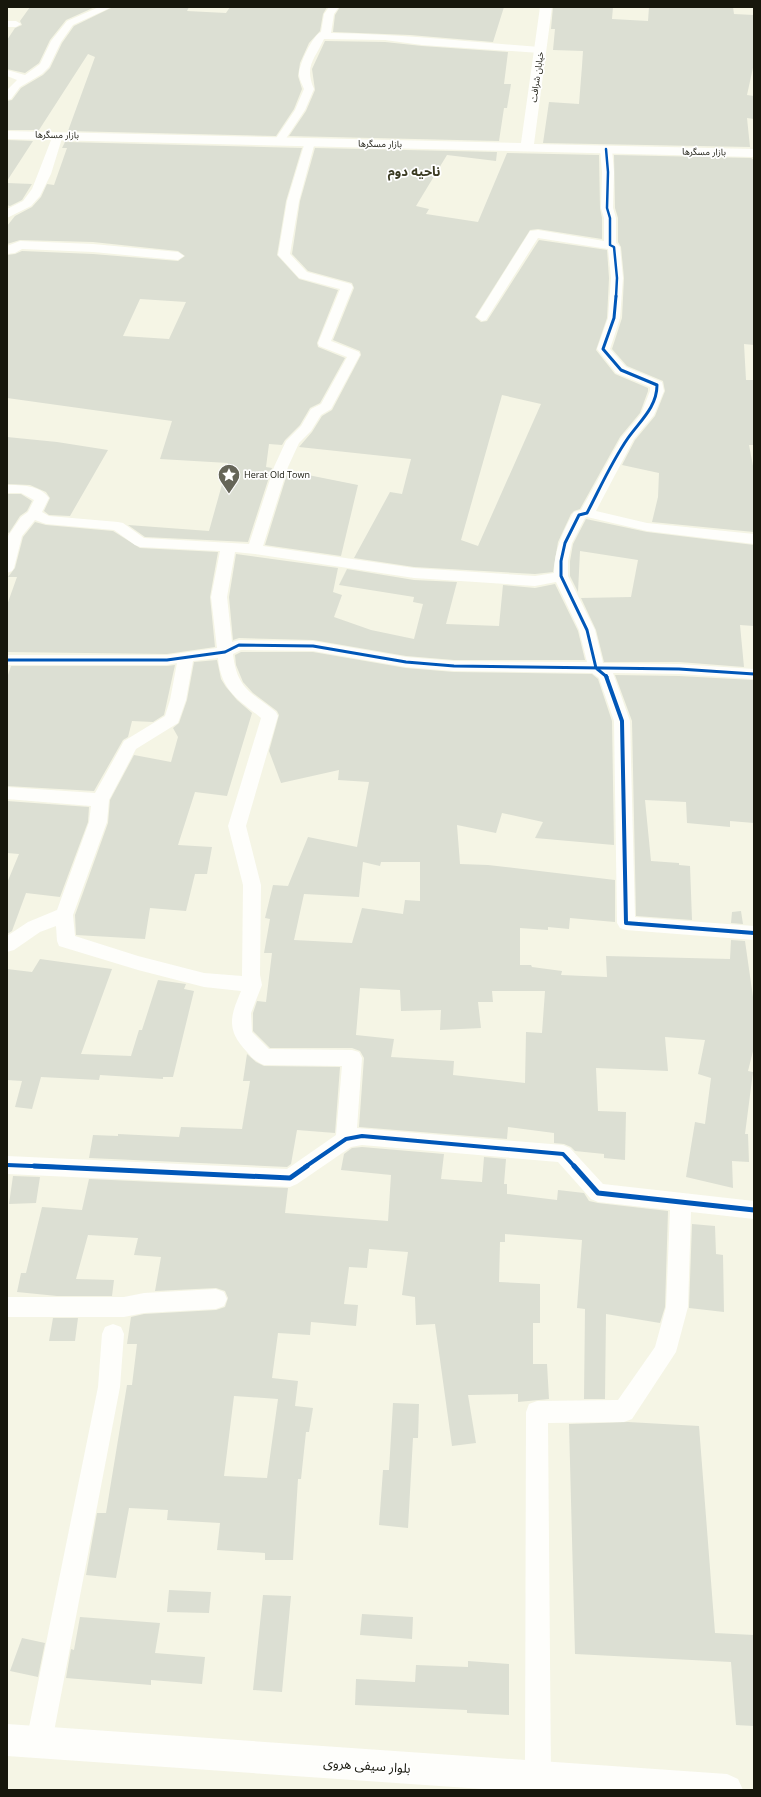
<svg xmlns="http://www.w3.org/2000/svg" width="761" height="1797" font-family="'Open Sans','Noto Sans Arabic',sans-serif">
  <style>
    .building { fill: #dcdfd3; fill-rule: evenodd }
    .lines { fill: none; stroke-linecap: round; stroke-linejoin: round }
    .street { fill: #fefefb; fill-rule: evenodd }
    .secondary { fill: #fefefb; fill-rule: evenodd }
    .cycleway-far3-casing { stroke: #fff; stroke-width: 4 }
    .cycleway-far2-casing { stroke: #fff; stroke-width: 5 }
    .cycleway-far1-casing { stroke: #fff; stroke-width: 6 }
    .cycleway-casing { stroke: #fff; stroke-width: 8 }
    .cycleway-far3 { stroke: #0057b8; stroke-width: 2.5 }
    .cycleway-far2 { stroke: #0057b8; stroke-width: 3 }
    .cycleway-far1 { stroke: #0057b8; stroke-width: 4 }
    .cycleway { stroke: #0057b8; stroke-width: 5 }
    .labels { text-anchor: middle; stroke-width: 3.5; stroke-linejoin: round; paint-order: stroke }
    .far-street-label { font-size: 9px; fill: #17170c; stroke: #fff }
    .far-poi-label { font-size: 9px; fill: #17170c; stroke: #fff; text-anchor: start }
    .far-district-label { font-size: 13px; font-weight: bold; fill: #3a3a22; stroke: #fff }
    .near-street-label { font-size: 13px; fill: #17170c; stroke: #fff }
  </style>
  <rect width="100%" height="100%" fill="#f5f5e5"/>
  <path class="building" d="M30,7H95L66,20L50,40L39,63L25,73L7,69V40L15,28L22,25L20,21Z
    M113,7H189L187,11L226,13L230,7H327L323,14L320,31L309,43L300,63L298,76L302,89L294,109L276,136L68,131L95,57L88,54L39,130H7V101L12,100L21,88L43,75L50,68L62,43L74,26Z
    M340,7H504L493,42L410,35L333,32L335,15Z
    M553,7H613L612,19L648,21L649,7H733L734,14L754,15V63L747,95L754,96V119L747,118L750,147L543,143L549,102L579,104L582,66L583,51L553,50L555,29H551Z
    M325,41L385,42L422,46L508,52L504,84H511L507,108H504L499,141L289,136L306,111L315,90L312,69Z
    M7,140L33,141L7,181Z
    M65,142L302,148L286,201L277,255L299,279L338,290L317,343L318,347L345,358L320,403L310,408L300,425L285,440L282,445L269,444L266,467L272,468L248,542L145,537L128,525L209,531L228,463L160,459L172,421L7,398V255L15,254L22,251L93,254L178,261L185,256L178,251L93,242L20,240L7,244V226L15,216L32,207L41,197L47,184L54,185L67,148H62ZM140,299L186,302L169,339L123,336Z
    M315,148L497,152L496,161L447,155L416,206L429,209L426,214L478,222L507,153L599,155L600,208L602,218V239L538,229L530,230L475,317L481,322L487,321L539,240L607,250L609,278L607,318L596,350L615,374L648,388V391L640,413L620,437L580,509L574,511L571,514L558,542L553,572L535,574L414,567L354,558L390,492L402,494L411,459L299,447L312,432L322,416L332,410L361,355L360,351L333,340L354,288L352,283L308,271L292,254L300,201ZM502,395L541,404L478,546L461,540Z
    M614,155L751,158L754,160V345L744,344L746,380H754V445H749L754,471V532L652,522L658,497L659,473L622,465L635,440L655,416L665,391L663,381L627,366L612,349L622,318L624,278L621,247L618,242V218L615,208Z
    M7,183L32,184L22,200L10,206L7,205Z
    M7,437L57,442L108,450L70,516L49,515L44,511L50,498L46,492L30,485L7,484Z
    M288,471L358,485L341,556L265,545Z
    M7,494H21L32,501L27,511L20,516L9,533L7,532Z
    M586,519L647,532L754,545V626L740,625L744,667L679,662H604L596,630L581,598L631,597L638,560L580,551L578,592L570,576V561L573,544Z
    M35,522L46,525L113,531L140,548L218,552L210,597L215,647L167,654L7,652V605L17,577H8L15,568L23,537Z
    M236,554L338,568L333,592L342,595L334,617L371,630L414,639L423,604L413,602L414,597L339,585L347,569L414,580L457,582L446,624L499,626L503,585L535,588L555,584L578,631L585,660H454L406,656L313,640L239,638L233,640L229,597Z
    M241,652H313L406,668L454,672L592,674L598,679L612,721L614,845L535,838L543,822L502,813L496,833L457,825L460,864L488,865L615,880V922L570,918L569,929L548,927V930L520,928V965H531L532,967L562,971L561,975L607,977L606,956L730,959L731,940L745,941L754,1004V1047L748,1071L753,1072L745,1134H748L749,1162L732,1161L733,1188L686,1177L695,1122L705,1124L711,1078L698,1074L705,1040L665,1037L668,1071L596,1068L598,1111L626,1112L625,1160L604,1158V1154L575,1151L571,1147L564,1144L554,1143V1133L508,1127L507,1139L359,1127L364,1058L360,1051L352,1048H270L253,1031V1013L257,1001L266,1002L272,953H264L270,919L265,918L273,885L288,886L308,837L357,847L369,782L338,780L339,770L281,783L269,751L279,715L277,711L253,693L243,682L236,665L235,655ZM363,862L380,866L381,862H420V901L405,900L403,914L362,908L352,943L294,940L304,894L359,897ZM360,988L400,990L401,1011L441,1010L440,1030L481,1028L478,1002H493L492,991H545L542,1033L526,1032L525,1083L453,1075L454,1061L391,1057L394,1039L356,1035Z
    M217,660L221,679L226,687L237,700L252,713L227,796L195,792L178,845L212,847L207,874H195L186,911L150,908L145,939L76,935L75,915L108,823L110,800L134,755L171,762L178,737L173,728L179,723L187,700L194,662Z
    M175,665L164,715L153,722L132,721L128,737L123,740L94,791L7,786V678L11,666H167Z
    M615,675L679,676L753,680L754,823L730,821V827L687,823L686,802L645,800L651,861L679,863V865L690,866L692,920L636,916L632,721Z
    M7,801L89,807L88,822L60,897L26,893L12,931L7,934V883L19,854L7,853Z
    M741,911L743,924L731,923L732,912Z
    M40,959L112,969L81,1054L131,1056L139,1030H142L158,980L186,984L184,989L194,991L173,1077H163V1079L100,1075L99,1080L41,1077L32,1109L15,1107L22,1081L7,1080V969L32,972Z
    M247,1054L256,1062L264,1066L340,1067L335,1133L297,1130L291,1164L287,1167L89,1158L93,1135L118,1136V1134L179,1137L181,1127L242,1129L250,1081H243Z
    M362,1147L444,1154L441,1179L482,1182L484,1157L506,1159L504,1184H507V1194L557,1200L558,1190L584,1193L589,1201L598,1203L668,1211L665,1307L660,1323L606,1314L605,1399H584L585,1309L577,1308L582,1240L505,1234V1242H500L499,1282L540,1284V1323H533V1364H547L549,1399L518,1402V1394L468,1395L476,1443L452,1446L435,1324L416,1325L415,1297L402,1295L408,1252L369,1249L367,1268L349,1267L344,1304L358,1305L356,1326L311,1322L310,1335L278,1333L272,1378L298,1381L295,1406L313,1408L309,1432H306L301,1479H298L293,1560H265V1553L217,1550L220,1523L167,1520L168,1510L129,1508L116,1578L86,1575L97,1513H106L127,1385H132L137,1344H127L131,1317L144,1314L216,1310L225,1307L228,1298L225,1291L216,1288L155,1291L161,1257L134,1255L138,1238L88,1235L76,1279L114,1280L112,1296H57L17,1292L21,1273H26L42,1207L82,1210L89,1179L288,1188L285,1213L388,1221L391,1175L341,1170L344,1154L352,1148ZM234,1396L278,1399L267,1478L224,1476Z
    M13,1176L40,1177L36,1203L9,1204Z
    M692,1224L715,1226L716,1254L723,1255L724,1312L689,1308Z
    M53,1318H78L75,1341H49Z
    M393,1403L419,1404L418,1438H413L408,1528L379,1525L383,1470H389Z
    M628,1422L699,1426L715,1633L754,1635V1726L736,1725L731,1662L575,1654L569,1424Z
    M169,1590L211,1592L209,1613L167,1612Z
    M263,1595L291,1596L282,1692L253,1690Z
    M362,1614L413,1617L412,1639L360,1635Z
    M80,1617L160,1623L155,1653L205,1657L202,1684L151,1680V1685L66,1678L71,1649L74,1650Z
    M22,1638L45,1643L38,1677L10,1671Z
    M468,1661L509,1664V1715L467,1713V1710L355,1705L356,1679L415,1682L416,1665L468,1667Z"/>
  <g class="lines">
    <path class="street" d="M99,7H112L73,25L61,42L49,67L42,74L20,87L11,99L7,100V90L17,80L7,76V70L25,75L40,64L51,41L67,21Z
      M329,7H339L334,14L331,33C401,34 470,42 540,47L545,50L540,53L422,45L385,40L324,39C315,59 304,66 314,89L305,110L283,143H275L274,141L295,110L304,89C302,84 299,79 299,74C299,64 313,35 321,32L324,14Z
      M7,21H16L21,24L16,27H7Z
      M58,132L63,135L51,174L40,196L31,206L7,218V209L23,201L32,189L53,135Z
      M310,139L315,142L299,201L290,254L307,272L351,284L353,287L331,341L359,352L360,355L331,409L321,415L311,431L299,443L288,467L263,546L414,568L535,576L554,573C554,551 562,534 572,515L574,512L581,510L621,438L641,414L650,391V387L616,373L597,349L608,318L611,278L608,249L538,238L486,320L482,321L476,317L530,231L538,230L604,241V218L601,208L602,172L600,149L606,146L612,149L614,172L613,208L616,218V243L620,247L623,278L620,318L610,349L626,367L662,382L664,391L654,415L634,439L596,511L647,523L754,534V544L647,531L587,517L585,518L572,543L568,561V576L595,630L603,663L679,664L754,669V679L679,674L613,673L630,721L635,917L754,926V940L626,930L620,928L617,923L614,721L599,678L592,673L454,671L406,667L313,651L241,650L233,654C237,689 251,692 276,712L278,716L246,826L261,885L260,975L262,985L251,1013L252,1032L269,1049L352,1050L359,1052L362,1058L357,1128L563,1145L570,1148L603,1184L754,1201V1219L691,1212L688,1307L676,1352L632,1419L624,1422L548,1423L551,1777L547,1786L538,1790L529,1786L525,1777L526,1412L529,1404L537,1401L618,1400L655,1347L666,1307L670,1210L598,1202L591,1199L558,1162L362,1145L351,1147L297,1184L290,1187L7,1174V1156L287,1169L336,1135L342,1066L264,1065C256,1062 252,1058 247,1052C226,1030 230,1017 241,991L204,987L138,970L59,946L57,941L56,926L40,932L14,950L7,952V936L28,922L57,910L89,822L91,806L7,799V787L95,793L124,741L165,716L170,700L177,663L167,665H7V655H167L217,648L211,597L220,551L140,547L135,545L114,530L46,524L35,520L22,536L14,568L12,571L7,573L8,536L21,517L28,512L34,500L21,493H7V485C21,485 40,485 49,498L42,512L49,516L118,522L123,523L144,538L249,544L274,467L286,441L301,426L311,409L321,404L347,357L319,346L318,343L340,289L299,278L278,255L287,201L305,142ZM235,552L255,554L414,578L535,586L556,582L579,630L587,662L454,661L406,657L313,641L239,640L232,642L227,597ZM218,658C221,691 238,699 261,718L228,826L243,885L242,976L204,973L138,956L75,936L73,915L107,822L109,800L136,749L178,723L186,700L193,661Z
      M20,241L93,244L178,252L184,256L178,260L93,252L22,249L15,253L7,254V246Z
      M216,1289L224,1292L227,1299L224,1306L216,1309L144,1313L124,1317H7V1297H124L144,1293Z
      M113,1324L121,1327L124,1334L120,1387L52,1742L48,1751L39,1755L30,1751L26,1742L98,1387L102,1334L105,1327Z"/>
    <path class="secondary" d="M540,7H552L534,144L754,149V157L7,139V131L521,143Z
      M7,1724L727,1774L738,1779L743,1790H497L7,1756Z"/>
    <g class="cycleway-far3-casing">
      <path id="cycleway-far3" d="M606,149L608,172L607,208L610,218V245L614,247L617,278L616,297"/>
    </g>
    <g class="cycleway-far2-casing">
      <path id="cycleway-far2" d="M7,660H167L225,652L239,645L313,646L406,662L454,666L679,669L754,674
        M607,677L596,668L587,630L561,576V561L565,543L579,515L587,513C600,488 612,461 628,438C640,421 657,407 657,385L621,370L603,349L614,318L616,296"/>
    </g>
    <g class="cycleway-far1-casing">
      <path id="cycleway-far1" d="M606,676L622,721L626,923L754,933
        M7,1165L56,1167
        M305,1167L346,1139L362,1136L563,1154L575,1167"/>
    </g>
    <g class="cycleway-casing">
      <path id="cycleway" d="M34,1166L290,1178L307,1166
        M574,1166L598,1193L754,1210"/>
    </g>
    <use href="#cycleway-far3" class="cycleway-far3"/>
    <use href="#cycleway-far2" class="cycleway-far2"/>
    <use href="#cycleway-far1" class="cycleway-far1"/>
    <use href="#cycleway" class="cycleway"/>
  </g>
  <defs>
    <g id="sight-pin" transform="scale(1.15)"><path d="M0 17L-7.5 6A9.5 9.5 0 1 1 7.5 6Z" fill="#656558" stroke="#fff"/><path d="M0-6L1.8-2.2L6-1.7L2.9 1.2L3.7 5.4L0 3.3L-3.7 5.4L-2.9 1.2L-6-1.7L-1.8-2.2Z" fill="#fff"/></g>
  </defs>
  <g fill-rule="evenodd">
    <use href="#sight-pin" x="229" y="475"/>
  </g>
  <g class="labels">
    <g class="far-street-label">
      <text transform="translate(537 77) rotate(-82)" y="3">خیابان شرافت</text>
      <text transform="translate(57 135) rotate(1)" y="3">بازار مسگرها</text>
      <text transform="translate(380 144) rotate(1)" y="3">بازار مسگرها</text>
      <text transform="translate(704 152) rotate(1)" y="3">بازار مسگرها</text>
    </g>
    <g class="far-poi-label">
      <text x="244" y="478">Herat Old Town</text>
    </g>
    <g class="far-district-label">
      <text x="414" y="176">ناحیه دوم</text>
    </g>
    <g class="near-street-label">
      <text transform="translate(367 1765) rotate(4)" y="5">بلوار سیفی هروی</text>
    </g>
  </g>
  <rect width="761" height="1797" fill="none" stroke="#17170c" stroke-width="16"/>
</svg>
